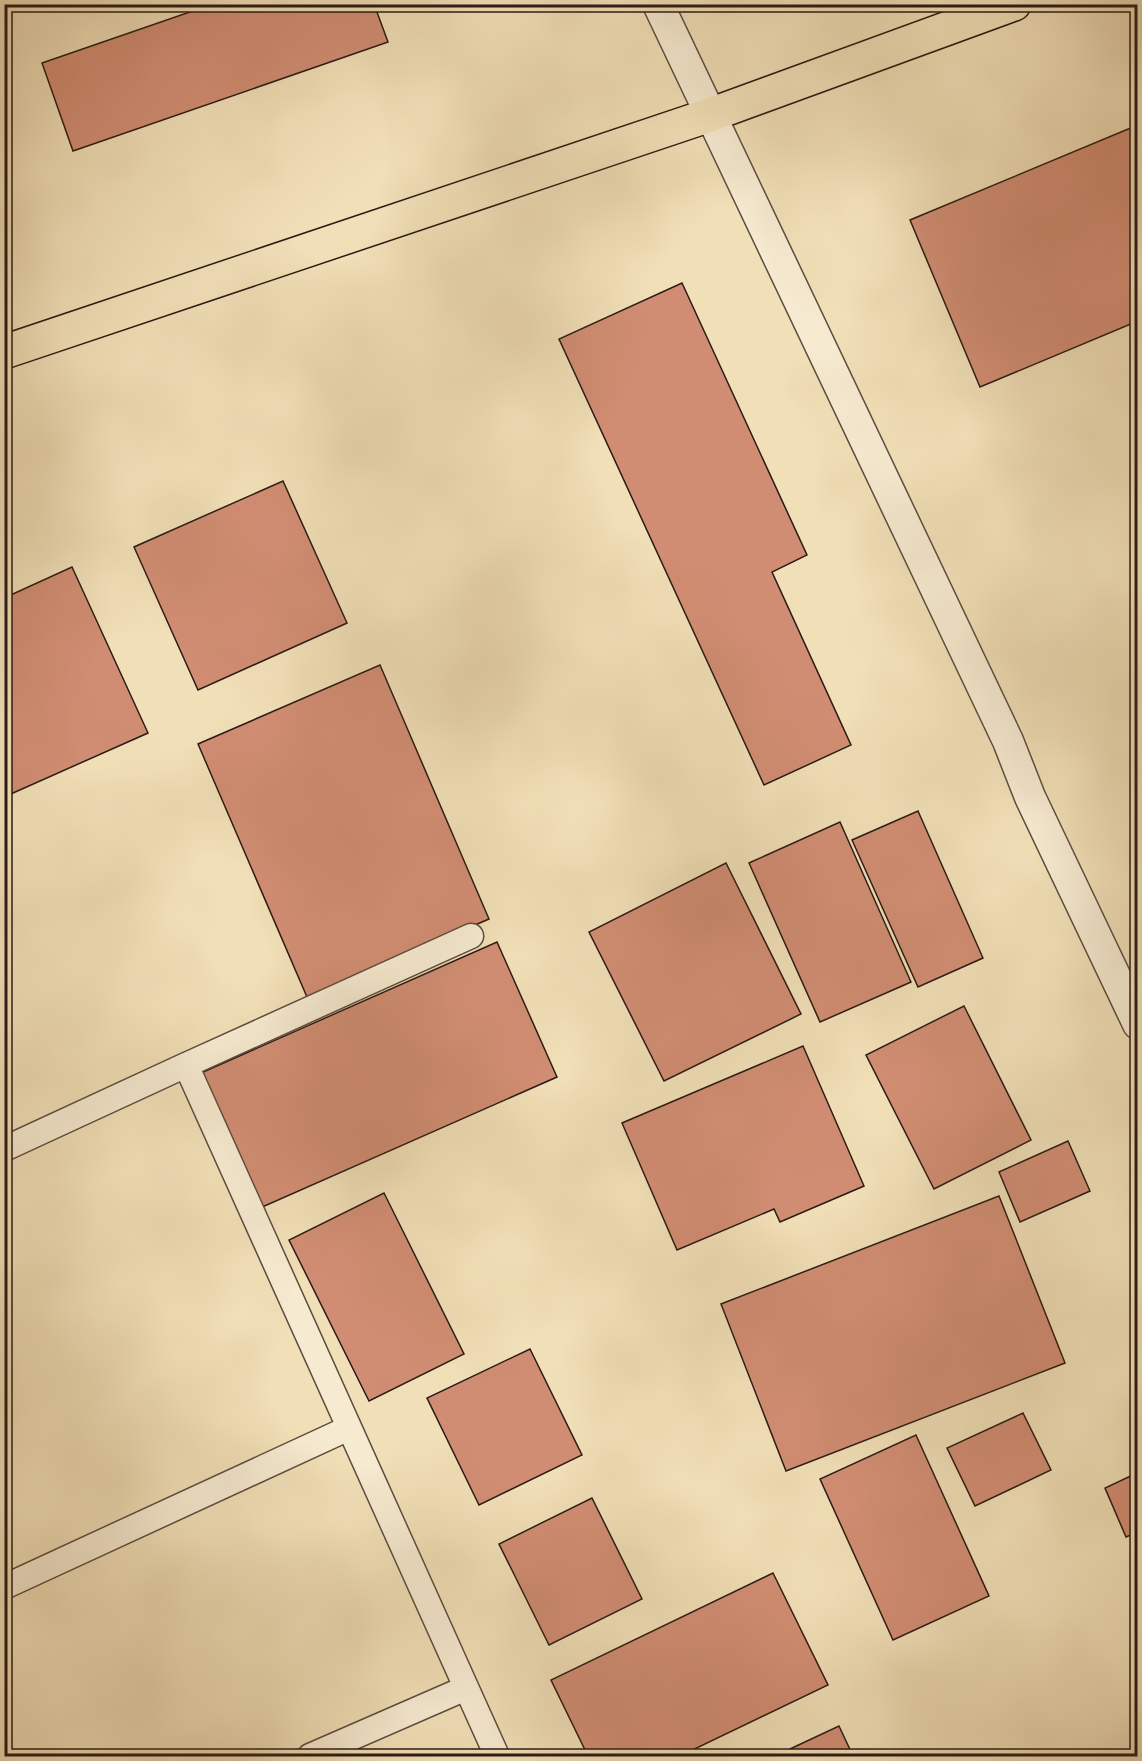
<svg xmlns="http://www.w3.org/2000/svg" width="1142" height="1761" font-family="Alegreya,serif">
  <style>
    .building { fill: #d18d73; stroke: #2a1b15; stroke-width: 1.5 }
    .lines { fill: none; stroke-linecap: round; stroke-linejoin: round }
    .minor-casing { stroke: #5c4c3e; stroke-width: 27 }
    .tertiary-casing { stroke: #5c4c3e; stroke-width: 33 }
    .trunk-casing { stroke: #2a1b15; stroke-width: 36 }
    .minor { stroke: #f6ead0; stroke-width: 24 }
    .tertiary { stroke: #f6ead0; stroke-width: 30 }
    .trunk { stroke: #f1dfb7; stroke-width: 33 }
  </style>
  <rect width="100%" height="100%" fill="#f1dfb7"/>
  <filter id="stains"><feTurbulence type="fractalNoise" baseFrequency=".00333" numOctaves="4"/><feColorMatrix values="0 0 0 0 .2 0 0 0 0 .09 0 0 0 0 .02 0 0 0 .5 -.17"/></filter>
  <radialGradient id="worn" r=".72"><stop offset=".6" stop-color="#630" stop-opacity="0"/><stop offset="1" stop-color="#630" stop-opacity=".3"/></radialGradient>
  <path class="building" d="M213,4H374L388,42L73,151L42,63Z
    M1133,127L1138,136V321L980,387L910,220Z
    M682,283L807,555L772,572L851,745L764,785L559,339Z
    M283,481L347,623L198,690L134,547Z
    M72,567L148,733L4,797V598Z
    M380,665L489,919L307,997L198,744Z
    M918,811L983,958L918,987L852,840Z
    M840,822L911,982L820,1022L749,863Z
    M726,863L801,1014L664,1081L589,932Z
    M497,942L557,1077L260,1208L201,1073Z
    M964,1006L1031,1140L934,1189L866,1055Z
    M803,1046L864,1186L780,1222L774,1209L677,1250L622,1123Z
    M1068,1141L1090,1191L1020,1222L999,1172Z
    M384,1193L464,1354L369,1401L289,1240Z
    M999,1196L1065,1363L786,1471L721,1304Z
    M530,1349L582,1455L479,1505L427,1398Z
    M1023,1413L1051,1470L975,1506L947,1448Z
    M916,1435L989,1596L893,1640L820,1479Z
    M1137,1473L1138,1532L1126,1537L1105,1488Z
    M592,1498L642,1599L549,1645L499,1544Z
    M773,1573L828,1685L680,1756H588L551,1680Z
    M839,1726L853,1756H775Z"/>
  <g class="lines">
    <g class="minor-casing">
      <path id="minor" d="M186,1065L471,936
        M4,1149L186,1065L497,1756
        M4,1587L349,1428
        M310,1756L466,1688"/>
    </g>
    <g class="tertiary-casing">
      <path id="tertiary" d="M658,4L1008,741L1030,797L1138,1024"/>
    </g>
    <g class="trunk-casing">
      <path id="trunk" d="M4,352L710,115L1014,4"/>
    </g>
    <use href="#minor" class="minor"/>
    <use href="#tertiary" class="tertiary"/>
    <use href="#trunk" class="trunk"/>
  </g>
  <rect width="1142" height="1761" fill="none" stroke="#f1dfb7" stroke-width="24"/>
  <rect x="6" y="6" width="1130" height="1749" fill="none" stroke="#2a1b15" stroke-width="3"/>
  <rect x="12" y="12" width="1118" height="1737" fill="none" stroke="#2a1b15" stroke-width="1.5"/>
  <rect width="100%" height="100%" filter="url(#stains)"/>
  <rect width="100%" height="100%" fill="url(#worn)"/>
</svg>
